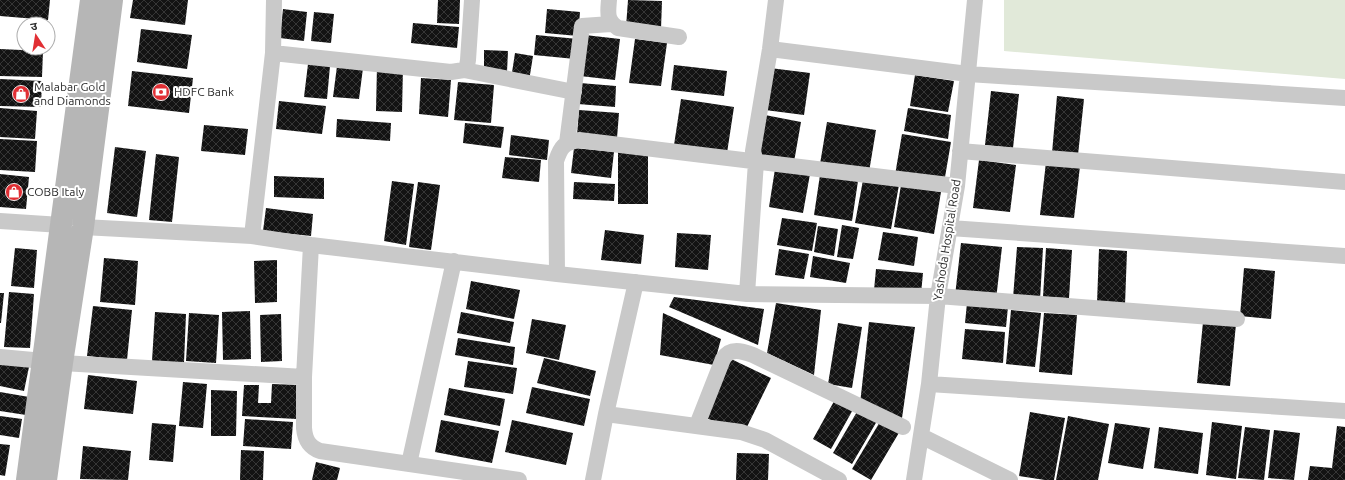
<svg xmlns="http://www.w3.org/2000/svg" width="1345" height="480" font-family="Ubuntu,'Noto Sans Devanagari',sans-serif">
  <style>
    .park { fill: #e1e9d9 }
    .building { fill: url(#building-cross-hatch) }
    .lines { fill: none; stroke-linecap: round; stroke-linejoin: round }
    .street { stroke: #c9c9c9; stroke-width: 16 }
    .secondary { stroke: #b6b6b6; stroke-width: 22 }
    .labels { text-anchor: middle; stroke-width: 4; stroke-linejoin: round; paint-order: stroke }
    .poi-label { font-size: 12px; fill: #2c2c2c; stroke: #fff; text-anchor: start }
    .street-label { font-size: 12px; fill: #2c2c2c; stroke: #fff }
  </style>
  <defs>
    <pattern id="building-cross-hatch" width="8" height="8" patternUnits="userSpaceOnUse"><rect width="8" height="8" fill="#131313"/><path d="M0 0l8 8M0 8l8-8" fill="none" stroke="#363636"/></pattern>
  </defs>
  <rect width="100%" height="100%" fill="#fff"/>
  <path class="park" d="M1004,0H1345V79L1004,51Z"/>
  <path class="building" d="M0,0H50L48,20L0,16Z
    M133,0H188L185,25L130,18Z
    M438,0H460L459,24L437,23Z
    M628,0L662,1L661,29L626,27Z
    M283,9L307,12L304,41L280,38Z
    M547,9L580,12L578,36L545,33Z
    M314,12L334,14L331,43L311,41Z
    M413,23L459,27L457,48L411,43Z
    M141,29L192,35L187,69L137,62Z
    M536,35L578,39L575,59L534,55Z
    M585,35L620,39L615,80L580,76Z
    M635,39L667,43L661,86L629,83Z
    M0,49L43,51L42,77L0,76Z
    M484,50L508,51L507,72L484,71Z
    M515,53L533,56L529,81L511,79Z
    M308,64L330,66L327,99L304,97Z
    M674,65L727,71L724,96L671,90Z
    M337,66L363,68L359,99L333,97Z
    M377,66L403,67L402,112L376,111Z
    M770,68L810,73L804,115L765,110Z
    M132,71L193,78L189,113L128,106Z
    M915,75L954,81L948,112L910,106Z
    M421,78L451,80L448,117L419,114Z
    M0,79L42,81L41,107L0,106Z
    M458,82L494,85L491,123L454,120Z
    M580,83L616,86L615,107L578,104Z
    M991,91L1019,94L1013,148L985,145Z
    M1057,96L1084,99L1078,155L1052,153Z
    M681,99L734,107L727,153L674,145Z
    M279,101L326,106L322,134L276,129Z
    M0,108L37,111L35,139L0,137Z
    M908,108L951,115L948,139L904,131Z
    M579,110L619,113L617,138L577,135Z
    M765,115L801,122L794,162L758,156Z
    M337,119L391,123L390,141L336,137Z
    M827,122L876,130L869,172L820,164Z
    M465,123L504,127L501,148L463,143Z
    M204,125L248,129L245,155L201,151Z
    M902,134L951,142L944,183L895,175Z
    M511,135L549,140L547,160L509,155Z
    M0,139L37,141L35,172L0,170Z
    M115,147L146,151L137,217L107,213Z
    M574,148L614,152L611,178L571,173Z
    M618,150H648V204H618Z
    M156,154L179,157L172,222L149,220Z
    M505,157L541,160L539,182L502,178Z
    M979,160L1016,165L1010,212L973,208Z
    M1046,162L1080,166L1074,218L1040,215Z
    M775,169L810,174L803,213L769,207Z
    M0,174L29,177L26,209L0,207Z
    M820,175L858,181L852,221L814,215Z
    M274,176L324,178V199L274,197Z
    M863,180L899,185L891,229L855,223Z
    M392,181L414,184L406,245L384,241Z
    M418,182L440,185L431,250L409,247Z
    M574,182L615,184L614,201L573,199Z
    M901,185L941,192L934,234L894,227Z
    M266,208L313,214L311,236L263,231Z
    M782,218L817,223L812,251L777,245Z
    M842,225L859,228L853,259L837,257Z
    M818,226L838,229L834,256L814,252Z
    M605,230L644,235L641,264L601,260Z
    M883,232L918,237L914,266L878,260Z
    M677,233L711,235L708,270L675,267Z
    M961,243L1002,247L996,300L955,296Z
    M1017,247L1043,248L1040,300L1013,298Z
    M15,248L37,250L34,288L11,286Z
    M1046,248L1072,250L1069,298L1043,297Z
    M779,249L809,254L804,279L775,275Z
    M1099,249L1127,251L1125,305L1097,304Z
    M813,256L850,263L846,283L810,277Z
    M104,258L138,261L135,305L100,302Z
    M277,260V302L255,303L254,261Z
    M1244,268L1275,271L1271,319L1240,316Z
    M876,269L923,273L921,294L874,290Z
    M471,281L520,290L514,319L466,309Z
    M9,292L34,294L30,348L4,347Z
    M0,293H4L1,323H0Z
    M674,297L764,309L758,345L669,307Z
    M776,303L821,310L814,375L767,353Z
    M967,303L1008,307L1006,327L965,323Z
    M93,306L132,310L127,360L87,356Z
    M1011,310L1041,313L1035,367L1006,364Z
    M250,311L251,359L223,360L222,312Z
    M155,312L186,314L184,363L152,361Z
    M461,312L514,322L510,343L457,333Z
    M189,313L219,315L216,363L186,361Z
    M663,313L721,339L714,365L660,355Z
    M1044,313L1077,315L1072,375L1039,372Z
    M281,314L282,361L261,362L260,315Z
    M532,319L566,325L559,360L526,353Z
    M869,322L915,327L901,425L860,404Z
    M1203,322L1236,324L1230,386L1197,383Z
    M838,323L862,327L852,388L828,384Z
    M965,329L1005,332L1003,363L962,359Z
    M458,338L515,347L513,365L455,355Z
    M727,357L771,378L745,431L705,418Z
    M544,358L596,371L590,396L537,383Z
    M0,361L29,367L24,391L0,386Z
    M468,361L517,368L513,394L464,387Z
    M88,375L137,381L133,414L84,409Z
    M183,382L207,384L203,428L179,426Z
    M272,384L299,385L297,419L242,416L244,385H259L258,403H271Z
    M532,387L590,399L584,426L526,413Z
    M449,388L505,399L500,426L444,415Z
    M211,390L237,391L236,436H211Z
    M0,392L29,397L26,415L0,411Z
    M837,396L855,406L831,449L813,439Z
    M858,410L877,421L852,464L833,453Z
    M1030,412L1065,418L1054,480H1045L1019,476Z
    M0,416L22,419L19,438L0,435Z
    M1068,416L1109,424L1098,480H1056Z
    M245,419L293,422L291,449L243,446Z
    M441,420L499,431L492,463L435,452Z
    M512,420L573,433L566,465L505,452Z
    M881,420L900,431L871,480L852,469Z
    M1212,422L1242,426L1236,479L1206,475Z
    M152,423L176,425L173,462L149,460Z
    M1115,423L1150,428L1143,469L1108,463Z
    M1337,426L1345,427V480H1308L1310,466L1332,468Z
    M1159,427L1203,433L1198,474L1154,468Z
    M1245,427L1270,430L1264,480L1238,478Z
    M1274,430L1300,433L1294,480L1268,478Z
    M0,444L10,445L5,476L0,475Z
    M83,446L131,451L128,480L80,479Z
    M241,450L264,451L263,480H240Z
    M737,453L769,454L768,480H736Z
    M316,462L340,468L337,480H312Z"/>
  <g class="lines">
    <path class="street" d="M609,0C608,13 606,20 618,28L679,37
      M770,49L968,74L1345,98
      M273,53L451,72L464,70L467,66L468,60L472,0
      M464,70L574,92
      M567,143L582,26L611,24
      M960,151L1345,182
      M0,221L61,225
      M83,227L252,236L311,245L557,274L747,294L938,296L1237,319
      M950,228L1345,256
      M252,236L273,53L274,0
      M311,245L304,377V428C305,440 309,447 320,451L519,480
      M557,274L556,161C561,146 564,143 579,140L957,186
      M747,294L756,162L753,151L770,49L776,0
      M0,357L44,361
      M62,363L304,377
      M929,384L1345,411
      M606,414L741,432L765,440L839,480
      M697,425L723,359C730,347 742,351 753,355L903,427
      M921,436L1010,480
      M409,464L454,261
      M593,480L606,414L636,282
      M914,480L929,384L938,296L957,186L975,0"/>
    <path class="secondary" d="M27,480L91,0
      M46,480L62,363L83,227L112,0"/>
  </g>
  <defs>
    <g id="bank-disc" transform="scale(0.9)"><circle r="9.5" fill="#e12f34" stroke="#fff"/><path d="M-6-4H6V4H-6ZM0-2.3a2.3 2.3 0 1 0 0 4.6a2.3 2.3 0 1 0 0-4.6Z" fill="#fff"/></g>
    <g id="shop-disc" transform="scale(0.9)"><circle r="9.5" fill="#e12f34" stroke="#fff"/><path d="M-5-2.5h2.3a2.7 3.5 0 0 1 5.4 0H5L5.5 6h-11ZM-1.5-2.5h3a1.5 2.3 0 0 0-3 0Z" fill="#fff"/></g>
  </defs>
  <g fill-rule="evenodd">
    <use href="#bank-disc" x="161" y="92"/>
    <use href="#shop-disc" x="21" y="94"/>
    <use href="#shop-disc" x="14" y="192"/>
  </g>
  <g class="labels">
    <g class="poi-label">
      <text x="34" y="91">Malabar Gold<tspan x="34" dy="14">and Diamonds</tspan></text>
      <text x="174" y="96">HDFC Bank</text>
      <text x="27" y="196">COBB Italy</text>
    </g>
    <g class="street-label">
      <text transform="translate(947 240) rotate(-81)" y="4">Yashoda Hospital Road</text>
    </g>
  </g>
  <g transform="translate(36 36) rotate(348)"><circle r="19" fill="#ffffff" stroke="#ababab"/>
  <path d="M0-3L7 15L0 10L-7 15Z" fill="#e12f34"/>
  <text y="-6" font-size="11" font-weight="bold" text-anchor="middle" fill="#2c2c2c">उ</text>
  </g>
</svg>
